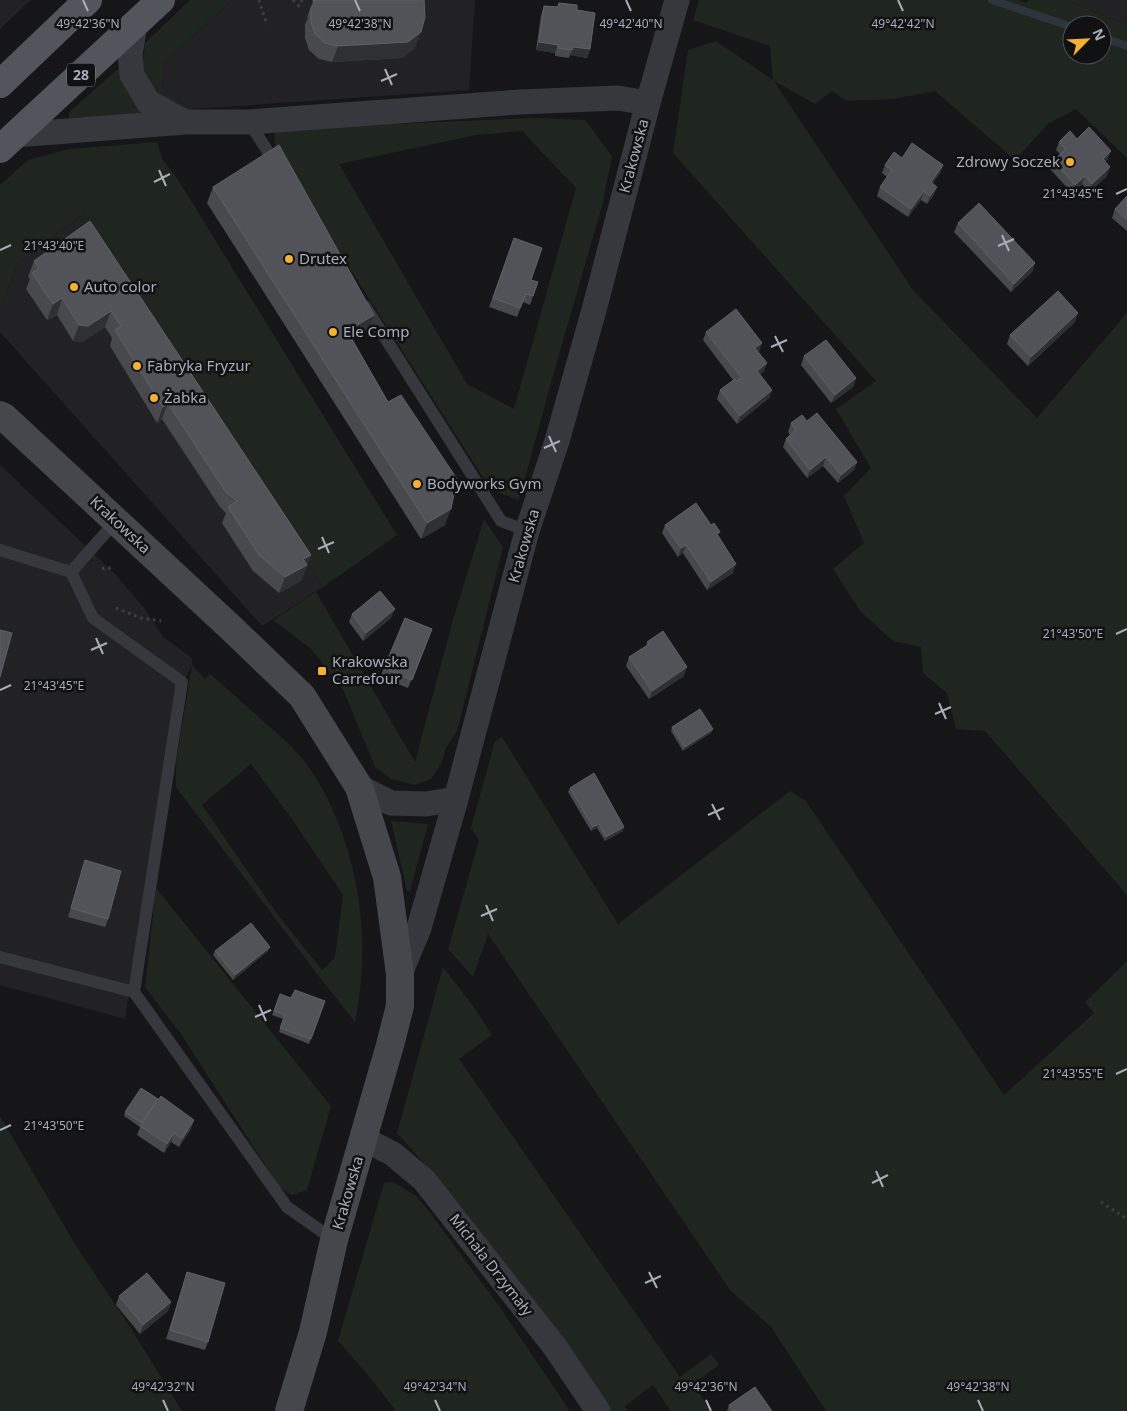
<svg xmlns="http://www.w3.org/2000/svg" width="1127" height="1411" font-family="'Noto Sans',sans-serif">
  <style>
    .built { fill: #222225 }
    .green { fill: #1e261f; fill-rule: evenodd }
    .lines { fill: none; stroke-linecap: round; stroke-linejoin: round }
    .stream { stroke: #2c353c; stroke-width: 8 }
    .path { stroke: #3d3f44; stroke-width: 3; stroke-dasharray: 2.5 4; stroke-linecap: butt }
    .service { stroke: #37383d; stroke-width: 12 }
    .minor { stroke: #37383d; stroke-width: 25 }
    .secondary { stroke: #45474d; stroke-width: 28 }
    .primary { stroke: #53555c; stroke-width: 28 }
    .wall { fill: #47494d }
    .shaded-wall { fill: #2f3033 }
    .building { fill: #525359; stroke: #5f6168 }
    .ticks { fill: none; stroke: #a8adb8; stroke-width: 2 }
    .poi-dot { fill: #f2b134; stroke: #111113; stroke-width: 2 }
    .labels { text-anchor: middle; stroke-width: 5; stroke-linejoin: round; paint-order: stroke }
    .shield { fill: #111113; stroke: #7b7e86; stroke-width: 1 }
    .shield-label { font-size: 14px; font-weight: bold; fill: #a8adb8 }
    .street-label { font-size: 15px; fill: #a8adb8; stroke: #111113 }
    .poi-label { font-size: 15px; fill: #a8adb8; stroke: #111113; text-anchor: start }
    .ticks-label { font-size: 12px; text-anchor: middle; fill: #a8adb8; stroke: #111113; stroke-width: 5; stroke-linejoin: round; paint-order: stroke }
  </style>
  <rect width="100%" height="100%" fill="#161618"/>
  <path class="built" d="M0,0H31L0,29Z
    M232,0H475L469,90L193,109L162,91L164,63Z
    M1066,0H1127V25Z
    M85,213L323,587L262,626L0,332V310L18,262Z
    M0,465L115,574L145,609L163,637L192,658V665L173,704L125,1019L0,985Z"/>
  <path class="green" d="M190,0H232L164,63L162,91L193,109L179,110L152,91L144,73L143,60L145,43Z
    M699,0H1017L1026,3L1028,0H1066L1127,25V158L1076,109L1048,124L1015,160L935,91L894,99L847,101L832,91L815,104L774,81L913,290L1037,418L1127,313V895L985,731L956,729L947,693L923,673L921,647L893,641L860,611L833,569L864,543L844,496L871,468L836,409L876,381L673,153L688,50L716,41L773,80L770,46L693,20ZM1072,25H1102V55H1072Z
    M118,69C123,74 123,81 126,88C130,98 136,107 144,115L70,118L69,117V112Z
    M532,118L585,120L612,156L602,206L554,372L519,500L491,490L275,151L274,129ZM522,131L576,188L514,409L467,384L339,164L476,135Z
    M157,142L163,160L177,178L397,535L323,587L85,213L18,262L0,310V185L28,160L69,149Z
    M484,519L503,547L457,731L446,748L441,764L431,779L415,785L391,779L375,767L343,689L311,649L273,620L316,592L415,762L452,623Z
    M192,665L205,679L210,674C231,692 252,711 272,729C281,737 290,744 297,753C314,771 326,794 336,817C363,883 369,952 355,1022L317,974L176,787V763ZM251,764L289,815L343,895L336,950L334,959L322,970L278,915L202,805Z
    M502,737L618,924L790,791L806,801L1004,1095L1094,1013L1085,1002L1127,961V1411H826L771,1327L730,1290L488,934L473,977L448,949L479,840L471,828L495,741Z
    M391,821L428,824L410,891H407Z
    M156,888L331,1106L307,1190L292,1195L280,1188L181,1034L145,987Z
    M443,967L476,1010L492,1035L459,1059L680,1377L711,1354L719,1365L693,1384L711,1411H671L653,1385L625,1406L628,1411H604L429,1169L397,1133Z
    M0,1116L75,1244L132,1330L182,1411H0Z
    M393,1182L416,1196L428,1210L499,1306L570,1411H396L369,1376L338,1341L384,1183Z"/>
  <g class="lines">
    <path class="stream" d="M992,0L1072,27
      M1102,37L1127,46"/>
    <path class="path" d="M259,0L267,25
      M293,0L299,6L302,0
      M102,569L105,568H115
      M116,608L141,618L161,621
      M1101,1202L1127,1219"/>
    <path class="service" d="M249,122L277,166
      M365,306L501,521L527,531
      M0,550L71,572L116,521
      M71,572L93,618L182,682L134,992L287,1207L334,1240
      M0,957L134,992"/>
    <path class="minor" d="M135,25L130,55L132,75L148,102L185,122
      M15,135L185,122H249L519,102L618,98L648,103
      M359,787L391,803L426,804L456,799
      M400,974L419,928L456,799L527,531L557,441L594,310L648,103L677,0
      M364,1139L393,1154L424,1180L555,1347L598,1411"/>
    <path class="secondary" d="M0,415L4,417L230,627L302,696L359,787L387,877L400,974V1006L390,1045L334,1240L313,1332L289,1411"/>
    <path class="primary" d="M0,84L88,0
      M0,149L161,0"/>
  </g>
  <path class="wall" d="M313,1L415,48L402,58L332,62L319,59L309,50L305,38V24L308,18L307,17Z
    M559,3L577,10L590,49L587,58L570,55L569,58L555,56V53L536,50L541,15L544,6L557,7Z
    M1077,139L1108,159L1105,162L1107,176L1089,192L1082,184L1072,193L1050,169L1053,161L1060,154L1056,150L1059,142Z
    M902,158L943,165L940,173L933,183L934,195L927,204L921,200L908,217L877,196L880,187L887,177L882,173L885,165Z
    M213,187L368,331L353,340L388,402L445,525L421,539L207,203Z
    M1127,196V231L1112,218L1115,209Z
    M90,221L311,555L301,581L279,593L253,571L222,523L226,513L220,507L162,419L157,423L110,346L112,338L105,327L82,342L73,341L57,315L47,320L26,289L30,279L28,277L34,261Z
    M958,223L1035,263L1032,272L1011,292L954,232Z
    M514,238L531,280L533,296L530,305L523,302L517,317L489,307Z
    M1075,322L1028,366L1007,344L1010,335Z
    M706,332L759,352H758L764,371L760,374L772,390L769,398L737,424L717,399L720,390L733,380L703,340Z
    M804,356L856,378L853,387L831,403L801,365Z
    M807,421L857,462L854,470L838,483L823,466L807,478L783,447L786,439L790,435L788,432L791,423Z
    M665,525L719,537L733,573L707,590L683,553L678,557L662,533Z
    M352,614L391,618L363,641L349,622Z
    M432,629L408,688L380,677L384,668Z
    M647,642L684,676L649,699L626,666L629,657L646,647Z
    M672,727L713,729L711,733L683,751L671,731Z
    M570,788L623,831L605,841L597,828L591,831L568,792Z
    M85,860L108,919L105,927L68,917Z
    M270,947L268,951L233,980L213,955L215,951Z
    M280,994L291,998L325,1001L309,1044L279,1032L283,1019L272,1015Z
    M125,1112L191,1129L179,1147L171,1142L164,1153L137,1135L140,1127L124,1116Z
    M187,1272L208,1342L205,1350L166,1339Z
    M119,1296L171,1302L168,1311L140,1334L116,1305Z
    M729,1405L772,1411H727Z"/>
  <path class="shaded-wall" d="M421,32L415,48L402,58L332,62L338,46Z
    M539,42L558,45L555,53L536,50Z
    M573,47L590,49L587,58L570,55Z
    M1111,151L1108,159L1099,168L1103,159Z
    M943,165L940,173L928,190L931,182Z
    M1110,167L1107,176L1089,192L1092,184Z
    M1085,176L1082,184L1072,193L1075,185Z
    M937,187L934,195L927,204L930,196Z
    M924,191L921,200L908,217L911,209Z
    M1035,263L1032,272L1011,292L1014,284Z
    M62,298L57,315L47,320L53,304Z
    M111,311L105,327L82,342L73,341L79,325Z
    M1078,313L1075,322L1028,366L1031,357Z
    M374,315L368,331L342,347L347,331Z
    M762,343L759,352L752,357L755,348Z
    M767,363L764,371L754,379L757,371Z
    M856,378L853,387L831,403L835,395Z
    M772,390L769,398L737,424L740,416Z
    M168,403L162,419L157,423L163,407Z
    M826,457L823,466L807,478L810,470Z
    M857,462L854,470L838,483L841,475Z
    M451,509L445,525L421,539L427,523Z
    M686,545L683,553L678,557L681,548Z
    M311,555L301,581L279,593L285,577L303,559Z
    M736,564L733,573L707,590L711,582Z
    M395,609L391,618L363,641L366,633Z
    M687,667L684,676L649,699L652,691Z
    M713,729L711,733L683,751L685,747Z
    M599,824L597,828L591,831L593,827Z
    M624,827L623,831L605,841L606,837Z
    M270,947L268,951L233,980L235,975Z
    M194,1120L191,1129L179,1147L182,1139Z
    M174,1133L171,1142L164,1153L167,1144Z
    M171,1302L168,1311L140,1334L143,1325Z"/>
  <path class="building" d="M313,0H424L425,17L421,32L408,42L338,46L325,43L315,34L311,22V8L315,3L313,1Z
    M559,3L577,5V10L595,13L590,49L573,47L572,50L558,48V45L539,42L544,6L558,7Z
    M1089,127L1111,151L1103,159L1110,167L1092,184L1085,176L1075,185L1053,161L1066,149L1059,142L1070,131L1077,139Z
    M912,143L943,165L931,182L937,187L930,196L924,191L911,209L880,187L892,170L885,165L894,152L902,158Z
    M279,145L374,315L347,331L388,402L401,395L457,479L451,509L427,523L213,187Z
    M1127,196V220L1115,209Z
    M979,203L1035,263L1014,284L958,223Z
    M90,221L311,555L303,559L307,565L285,577L259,555L228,507L237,501L225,491L168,403L163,407L115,330L121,326L111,311L88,326L79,325L62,298L53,304L32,273L39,268L34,261Z
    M514,238L542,248L531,280L538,282L533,296L526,294L520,308L493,298Z
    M1058,291L1078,313L1031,357L1010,335Z
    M736,309L762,343L755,348L767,363L757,371L772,390L740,416L720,390L735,379L737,381L742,378L706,332Z
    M826,340L856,378L835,395L804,356Z
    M817,413L857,462L841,475L826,457L810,470L786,439L796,430L791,423L802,415L807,421Z
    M696,503L711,525L714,523L720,532L717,534L736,564L711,582L686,545L681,548L665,525Z
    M380,591L395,609L366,633L352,614Z
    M405,618L432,629L412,680L384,668Z
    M0,630L12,633L0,677Z
    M663,631L687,667L652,691L629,657L649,644L647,642Z
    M700,709L713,729L685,747L672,727Z
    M594,773L624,827L606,837L599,824L593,827L570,788Z
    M85,860L121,871L108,919L71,908Z
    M251,923L270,947L235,975L215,951Z
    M295,990L325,1001L311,1039L280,1028L285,1015L274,1011L280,994L291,998Z
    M141,1088L158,1099L142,1123L125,1112Z
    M161,1096L194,1120L182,1139L174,1133L167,1144L140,1126Z
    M187,1272L225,1283L208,1342L170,1330Z
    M147,1273L171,1302L143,1325L119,1296Z
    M755,1387L772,1411H733L729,1405Z"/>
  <path class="ticks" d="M83,0L88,11M355,0L360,11M626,0L631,11M898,0L903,11M385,69L392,85M381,81L397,74M159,170L166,186M154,182L170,174M1116,194L1127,189M1002,235L1009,251M998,246L1014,239M0,250L11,245M775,336L783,352M771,347L787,340M549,436L556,452M544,448L560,441M322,537L329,553M318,549L334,542M1116,634L1127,629M96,638L103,654M91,650L107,643M0,690L11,685M939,703L946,719M935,714L951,707M712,804L720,820M708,815L724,808M486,905L493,921M481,916L497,909M259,1005L266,1021M255,1017L271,1010M1116,1074L1127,1069M0,1130L11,1125M876,1171L883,1187M872,1183L888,1175M649,1272L657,1288M645,1283L661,1276M163,1400L168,1411M435,1400L440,1411M706,1400L711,1411M978,1400L983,1411"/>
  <g class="poi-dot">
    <circle cx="1070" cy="162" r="5"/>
    <circle cx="289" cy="259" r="5"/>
    <circle cx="74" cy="287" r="5"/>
    <circle cx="333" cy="332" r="5"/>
    <circle cx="137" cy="366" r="5"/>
    <circle cx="154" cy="398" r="5"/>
    <circle cx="417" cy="484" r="5"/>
    <rect x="317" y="666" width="10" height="10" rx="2.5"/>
  </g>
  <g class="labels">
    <rect class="shield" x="67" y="63.5" width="28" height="23" rx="4"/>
    <g class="shield-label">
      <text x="81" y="80">28</text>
    </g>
    <g class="street-label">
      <text transform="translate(634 156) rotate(-75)" y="5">Krakowska</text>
      <text transform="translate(120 525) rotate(43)" y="5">Krakowska</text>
      <text transform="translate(524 546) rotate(-74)" y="5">Krakowska</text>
      <text transform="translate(348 1193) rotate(-74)" y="5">Krakowska</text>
      <text transform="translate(491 1265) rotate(52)" y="5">Michała Drzymały</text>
    </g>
    <g class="poi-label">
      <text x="1060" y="167" text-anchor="end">Zdrowy Soczek</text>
      <text x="299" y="264">Drutex</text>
      <text x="84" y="292">Auto color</text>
      <text x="343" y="337">Ele Comp</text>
      <text x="147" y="371">Fabryka Fryzur</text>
      <text x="164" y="403">Żabka</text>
      <text x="427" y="489">Bodyworks Gym</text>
      <text x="332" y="667">Krakowska<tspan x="332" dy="17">Carrefour</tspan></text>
    </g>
  </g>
  <g class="ticks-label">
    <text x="88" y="28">49°42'36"N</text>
    <text x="360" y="28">49°42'38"N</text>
    <text x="631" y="28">49°42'40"N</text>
    <text x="903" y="28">49°42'42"N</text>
    <text x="1073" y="198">21°43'45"E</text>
    <text x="54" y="250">21°43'40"E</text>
    <text x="1073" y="638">21°43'50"E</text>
    <text x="54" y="690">21°43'45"E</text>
    <text x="1073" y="1078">21°43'55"E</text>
    <text x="54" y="1130">21°43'50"E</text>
    <text x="163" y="1391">49°42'32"N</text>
    <text x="435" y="1391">49°42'34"N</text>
    <text x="706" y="1391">49°42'36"N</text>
    <text x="978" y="1391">49°42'38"N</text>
  </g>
  <g transform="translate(1087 40) rotate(66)"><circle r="24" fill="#111113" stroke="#4d4f55"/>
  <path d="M0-4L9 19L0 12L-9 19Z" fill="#f2b134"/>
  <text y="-8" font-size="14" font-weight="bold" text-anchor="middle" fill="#a8adb8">N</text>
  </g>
</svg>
